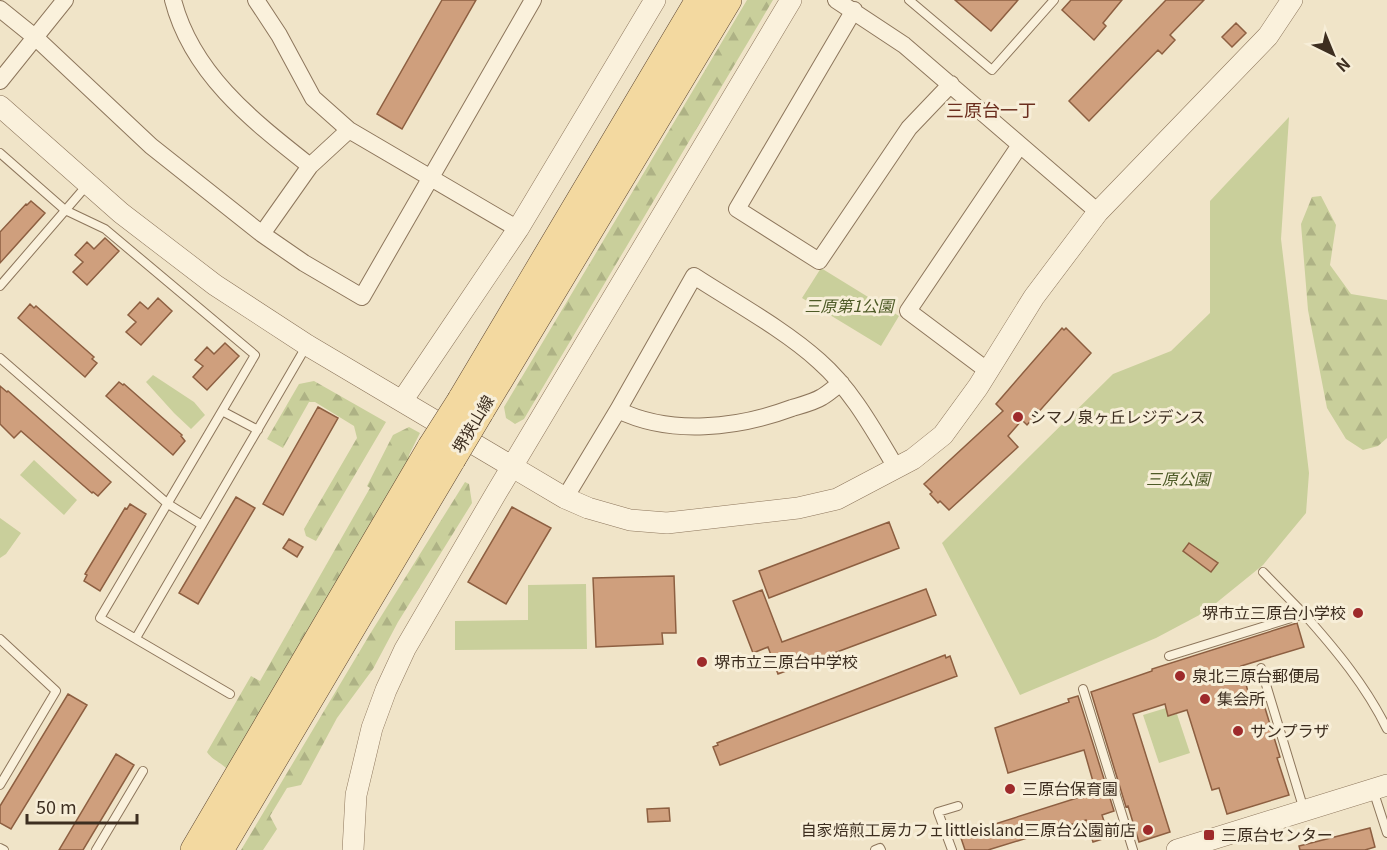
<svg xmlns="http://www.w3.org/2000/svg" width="1387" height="850" font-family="Georgia,'Noto Sans JP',serif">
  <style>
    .forest { fill: url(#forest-firs) }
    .green { fill: #c9cf9b }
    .building { fill: #cf9f7d; stroke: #8d5f41; stroke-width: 1.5 }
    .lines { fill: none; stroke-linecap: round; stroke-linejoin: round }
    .service-casing { stroke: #8d765c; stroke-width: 10 }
    .minor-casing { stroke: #8d765c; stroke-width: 18 }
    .tertiary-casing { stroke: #8d765c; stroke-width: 22 }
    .primary-casing { stroke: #5b4430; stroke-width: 28 }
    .service { stroke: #faf1dc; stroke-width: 8 }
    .minor { stroke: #faf1dc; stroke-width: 16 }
    .tertiary { stroke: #faf1dc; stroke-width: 21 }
    .primary { stroke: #f3d9a0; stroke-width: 27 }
    .primary-bridge-casing { stroke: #5b4430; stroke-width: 28; stroke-linecap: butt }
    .primary-bridge { stroke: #f3d9a0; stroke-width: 27 }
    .poi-dot { fill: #9e2a2b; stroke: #f7eed8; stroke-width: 2 }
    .labels { text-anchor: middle; stroke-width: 6; stroke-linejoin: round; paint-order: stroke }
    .park-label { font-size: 16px; font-style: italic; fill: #4d5a26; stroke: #f7eed8 }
    .poi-label { font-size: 16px; fill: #3d2e20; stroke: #f7eed8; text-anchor: start }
    .street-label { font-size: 16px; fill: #3d2e20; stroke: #f7eed8 }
    .neighbourhood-label { font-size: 18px; fill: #6b2e1e; stroke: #f7eed8 }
  </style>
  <defs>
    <pattern id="forest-firs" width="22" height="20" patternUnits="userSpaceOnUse" patternTransform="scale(1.5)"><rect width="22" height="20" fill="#c9cf9b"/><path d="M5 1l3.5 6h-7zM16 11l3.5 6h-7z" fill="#aeb285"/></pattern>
  </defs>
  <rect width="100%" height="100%" fill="#f0e4c8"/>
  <path class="forest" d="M747,0H773L524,419L515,424L506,418L504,407Z
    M1321,196L1336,225L1330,265L1351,294L1387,300V438L1378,446L1363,450L1346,439L1327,408L1308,310L1301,224L1312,197Z
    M314,381L386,422L316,541L306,536L304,529L357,438L354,426L315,402H309L283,448L267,439L299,384Z
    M409,427L420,433L409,455L410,463L228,770C222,763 212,760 207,752L251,676L260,681L370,488L367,486L393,435Z
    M465,482L469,484L472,503L398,622L373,669L337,718L301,785L287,788L270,816L277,829L263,850H241L370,634Z"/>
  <path class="green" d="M1289,117L1281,239L1309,473L1306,513L1263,565L1205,612L1156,638L1020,695L942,543L1113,374L1171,351L1210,313V201Z
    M821,268L899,316L881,346L802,298Z
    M153,375L194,402L205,415L191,429L174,413L146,382Z
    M34,460L77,500L64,515L20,475Z
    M0,518L21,533L6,554L0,558Z
    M586,584L587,649L455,650V621L528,620V585Z
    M1166,708L1169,716L1177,714L1190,753L1159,763L1143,715Z"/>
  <path class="building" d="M442,0H476L402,129L377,114Z
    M955,0H1018L991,31Z
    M1071,0H1122L1103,23L1106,26L1094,40L1062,10Z
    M1166,0H1204L1170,35L1175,40L1162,54L1158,50L1089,121L1069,101Z
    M1236,23L1246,33L1232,47L1222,37Z
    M31,201L45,213L0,263V232L26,204L27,205Z
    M105,238L119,251L87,285L73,272L83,262L75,255L87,242L94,249Z
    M158,298L172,311L141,345L126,332L136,322L128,315L140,302L148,309Z
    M30,304L34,308L36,306L94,357L92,359L97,363L85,377L18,318Z
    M1062,328L1064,330L1066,328L1091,353L1027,425L1022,420L1008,436L1018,447L949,510L940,501L938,503L930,494L932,492L924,484L1003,411L996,404Z
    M225,343L239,356L207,390L193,377L203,366L195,360L207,347L214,354Z
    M119,382L123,385L124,384L182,435L181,436L185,441L173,455L106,396Z
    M0,386L7,392L8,391L111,482L98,496L93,492L92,493L21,431L14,438L0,424Z
    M318,407L338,418L283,515L263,504Z
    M236,497L255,508L198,604L179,593Z
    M130,504L146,514L100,591L84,581L87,575L85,574L125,508L127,509Z
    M512,507L551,528L506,604L468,582Z
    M889,522L899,548L769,598L759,571Z
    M289,539L303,547L297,557L283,548Z
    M1189,543L1218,563L1211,572L1183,551Z
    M674,576L676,633H662L663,644L596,647L593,578Z
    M926,589L936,615L778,674L768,647L753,653L733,601L762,590L782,642Z
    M1297,623L1304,647L1241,666L1250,699L1261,695L1280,757L1277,758L1289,795L1227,814L1219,788L1212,790L1187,710L1168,716L1165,704L1133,714L1170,832L1139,842L1128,806L1126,807L1091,692L1152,671V669Z
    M945,655L946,658L950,656L957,676L720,765L713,747L718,745L717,743Z
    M68,694L87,705L11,829L0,823V806Z
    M1078,696L1114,811L1102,815L1109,837L1093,842L1086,820L988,850H965L960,835L1096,792L1084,750L1008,773L995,728L1069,702L1068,699Z
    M116,754L134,765L83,850H59Z
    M669,808L670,821L648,822L647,809Z
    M1370,828L1375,847L1365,850H1300L1299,846Z"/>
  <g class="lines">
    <g class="service-casing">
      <path id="service" d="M909,0L992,70L1054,0
        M0,153L65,210L105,229L255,355L100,618L230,694
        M0,286L88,184
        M0,358L168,504L202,525
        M222,411L258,430
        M1263,572L1304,614
        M136,638L307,345
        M0,639L56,691L0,785
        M1169,656L1304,614C1336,650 1366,686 1387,729
        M1261,668L1304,810
        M1083,689L1133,850
        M1373,790L1387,833
        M0,848L4,850
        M96,850L143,771
        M875,850L880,848L881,850
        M952,850L938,812L958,806"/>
    </g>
    <g class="minor-casing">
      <path id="minor" d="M173,0C192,74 253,121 310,166
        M256,0L279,35L313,98L349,130L518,229
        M836,0L904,45L1098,212
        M0,9L36,38L151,146L262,234L304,263L362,297L533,0
        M854,10L737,209L819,261L909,128L951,84
        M0,81L65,0
        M262,234L310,166L349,130
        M988,371L908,311L1020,145
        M618,410C671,436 738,428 792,408C802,405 814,402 822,397C829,393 835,387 841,383
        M565,498L618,410L694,276C734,302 785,330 819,361C853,391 874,431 897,469"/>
    </g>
    <g class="tertiary-casing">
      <path id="tertiary" d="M0,106L121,213L215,285L307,345L565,498L588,508L630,520L667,523L798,508L837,499L913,459L943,435L978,387L1034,297L1098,212L1268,36L1292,0
        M402,401L518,229L655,0
        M353,850L356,795L372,728L386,690L405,649L495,495L791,0
        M1177,850L1387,785"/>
    </g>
    <g class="primary-casing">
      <path id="primary" d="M461,400L699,0
        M480,412L728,0
        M194,850L431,447
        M220,850L452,459"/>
    </g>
    <use href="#service" class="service"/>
    <use href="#minor" class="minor"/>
    <use href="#tertiary" class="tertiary"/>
    <use href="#primary" class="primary"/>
    <g class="primary-bridge-casing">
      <path id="primary-bridge" d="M431,447L461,400
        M452,459L480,412"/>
    </g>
    <use href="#primary-bridge" class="primary-bridge"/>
  </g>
  <g class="poi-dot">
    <circle cx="1018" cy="417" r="6"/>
    <circle cx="1358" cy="613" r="6"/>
    <circle cx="702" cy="662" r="6"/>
    <circle cx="1180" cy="676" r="6"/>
    <circle cx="1205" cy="699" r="6"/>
    <circle cx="1238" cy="731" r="6"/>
    <circle cx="1010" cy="789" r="6"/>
    <circle cx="1148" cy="830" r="6"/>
    <rect x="1203" y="829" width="12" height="12" rx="3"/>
  </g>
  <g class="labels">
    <g class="park-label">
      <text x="849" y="312">三原第1公園</text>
      <text x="1178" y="485">三原公園</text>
    </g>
    <g class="poi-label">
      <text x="1030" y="423">シマノ泉ヶ丘レジデンス</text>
      <text x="1346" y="619" text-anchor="end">堺市立三原台小学校</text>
      <text x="714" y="668">堺市立三原台中学校</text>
      <text x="1192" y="682">泉北三原台郵便局</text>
      <text x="1217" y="705">集会所</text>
      <text x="1250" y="737">サンプラザ</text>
      <text x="1022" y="795">三原台保育園</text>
      <text x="1136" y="836" text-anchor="end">自家焙煎工房カフェlittleisland三原台公園前店</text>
      <text x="1221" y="841">三原台センター</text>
    </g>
    <g class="street-label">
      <text transform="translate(473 424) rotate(-59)" y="6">堺狭山線</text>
    </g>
    <g class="neighbourhood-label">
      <text x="991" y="117">三原台一丁</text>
    </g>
  </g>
  <g transform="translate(1333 54) rotate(137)" stroke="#f7eed8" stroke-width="4.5" paint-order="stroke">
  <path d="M0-4.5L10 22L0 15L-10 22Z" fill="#3d2e20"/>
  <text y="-9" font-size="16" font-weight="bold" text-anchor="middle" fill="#3d2e20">N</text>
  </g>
  <path d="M27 814v9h110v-9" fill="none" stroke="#3d2e20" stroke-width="3"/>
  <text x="36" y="814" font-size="18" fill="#3d2e20" stroke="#f7eed8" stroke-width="4.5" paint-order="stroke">50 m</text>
</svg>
